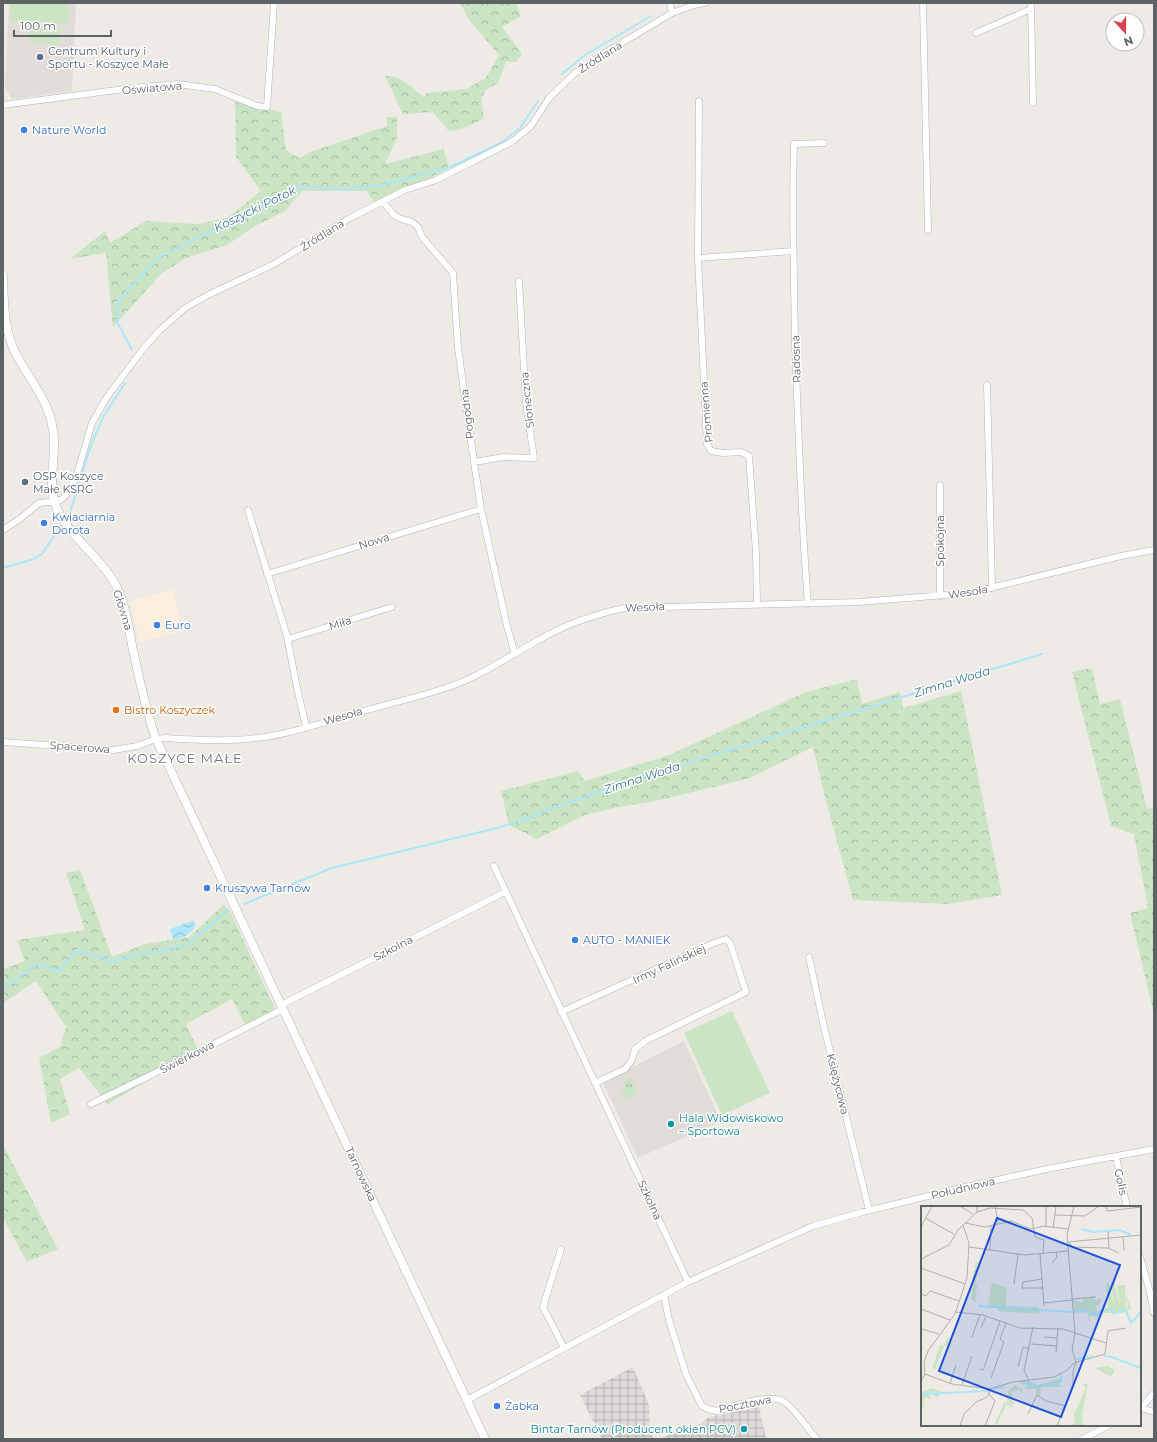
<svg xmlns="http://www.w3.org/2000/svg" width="1157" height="1442" font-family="Montserrat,sans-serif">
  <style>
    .commercial { fill: #fcefde }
    .industrial { fill: url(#industrial-grid) }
    .education { fill: #e1dcd7 }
    .green { fill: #cae4c4 }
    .forest { fill: url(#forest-crowns) }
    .park { fill: url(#park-tufts) }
    .water { fill: url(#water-waves) }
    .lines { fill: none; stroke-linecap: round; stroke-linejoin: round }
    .stream { stroke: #abe6f9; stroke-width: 2 }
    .minor-casing { stroke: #b1b4b7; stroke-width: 7 }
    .tertiary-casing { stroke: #b1b4b7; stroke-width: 9 }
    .minor { stroke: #fff; stroke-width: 6 }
    .tertiary { stroke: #fff; stroke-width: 8 }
    .service-dot { fill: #5c6f8a; stroke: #fff; stroke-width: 1.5 }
    .shop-dot { fill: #3f7fe0; stroke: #fff; stroke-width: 1.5 }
    .food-dot { fill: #e8710a; stroke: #fff; stroke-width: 1.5 }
    .culture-dot { fill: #0f9aa8; stroke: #fff; stroke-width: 1.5 }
    .labels { text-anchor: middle; stroke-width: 3; stroke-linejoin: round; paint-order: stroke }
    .service-label { font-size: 11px; fill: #4e5e75; stroke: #fff; text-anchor: start }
    .street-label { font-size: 11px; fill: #5d6265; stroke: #fff }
    .shop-label { font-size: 11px; fill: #366cbe; stroke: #fff; text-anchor: start }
    .food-label { font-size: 11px; fill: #c56008; stroke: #fff; text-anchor: start }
    .culture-label { font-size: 11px; fill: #0d838f; stroke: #fff; text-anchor: start }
    .water-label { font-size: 12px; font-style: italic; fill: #407790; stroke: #fff }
    .quarter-label { font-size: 13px; letter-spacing: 1px; fill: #6e7477; stroke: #fff }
    .inset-river { fill: none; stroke: #abe6f9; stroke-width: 2 }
    .inset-road { fill: none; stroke: #b0b0ae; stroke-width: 1 }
    .view { fill: #1d4ed8; fill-opacity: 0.15; stroke: #1d4ed8; stroke-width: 2 }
    .inset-edge { fill: none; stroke: #5d6265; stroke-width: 2 }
  </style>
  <defs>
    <pattern id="industrial-grid" width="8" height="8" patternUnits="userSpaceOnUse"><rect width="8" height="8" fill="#dddad8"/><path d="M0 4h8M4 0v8" fill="none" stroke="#b6b4b3"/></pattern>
    <pattern id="forest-crowns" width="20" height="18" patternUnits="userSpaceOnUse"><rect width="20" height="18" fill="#cae4c4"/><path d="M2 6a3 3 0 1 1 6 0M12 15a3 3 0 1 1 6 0" fill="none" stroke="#a7bca3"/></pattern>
    <pattern id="park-tufts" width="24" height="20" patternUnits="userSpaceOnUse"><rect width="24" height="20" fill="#cae4c4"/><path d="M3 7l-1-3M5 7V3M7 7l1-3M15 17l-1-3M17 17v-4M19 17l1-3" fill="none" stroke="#a7bca3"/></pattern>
    <pattern id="water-waves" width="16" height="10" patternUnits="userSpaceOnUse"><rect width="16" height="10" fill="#abe6f9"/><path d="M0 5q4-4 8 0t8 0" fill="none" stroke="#8ebecd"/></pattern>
  </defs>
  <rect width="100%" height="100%" fill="#eeebe6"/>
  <path class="commercial" d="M173,589L183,631L140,642L130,601Z"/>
  <path class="industrial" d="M633,1367L649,1405L650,1429L653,1439H602L580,1395Z
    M759,1407L766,1439H658L701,1424L709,1417Z"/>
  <path class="education" d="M9,3H76L72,91L12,99L5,88Z
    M684,1041L721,1121L638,1158L603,1082Z"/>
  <path class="green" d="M11,3H69L68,24L10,21Z
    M30,26L60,29L59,45L29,42Z
    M732,1011L770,1093L722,1115L684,1033Z"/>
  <path class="forest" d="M460,3H516L521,16L502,27L522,54L516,62H506L498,83L486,90L481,99L484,119L457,131L448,130L433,112L403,114L385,76C401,75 412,88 424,97L427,93L466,89L486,78L499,55L469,20Z
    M235,102L281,112L286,150L299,158L310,152L387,126V117H397V138L385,164L444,149L449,169L374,203L367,191H302L285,211L255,226L227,245L186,258L161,274L113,327L106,253L70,259L105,231L110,243L146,221L196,224L227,218L261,191L236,157Z
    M1092,668L1100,704L1120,699L1147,809L1154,807V1015L1130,913L1148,908L1134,834L1111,826L1072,672Z
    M857,679L862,704L900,692L903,708L961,691L1002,895L948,904L853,900L825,797L813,747L750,778L656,801L618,807L585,815L537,839L509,825L501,791L578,771L585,781L669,755L806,692Z
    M80,870L112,957L145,944L189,937L224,904L231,913L275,1009L245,1025L232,999L186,1024L198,1050L108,1104L79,1068L60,1079L70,1114L51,1123L39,1058L60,1047L66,1027L36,981L3,1003V969L25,961L17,940L85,930L66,873Z
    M3,1145L58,1249L27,1262L3,1218Z"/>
  <path class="park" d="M630,1078L637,1094L625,1099L621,1091L626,1088L623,1081Z"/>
  <path class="water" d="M194,920L195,928L184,937L174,940L170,929Z"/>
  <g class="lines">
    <path class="stream" d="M562,74L585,55L651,16
      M132,350L117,322L118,301L159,257L299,187L344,189L382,185L450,167L501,143L520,128L538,101
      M69,516L90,448L103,417L125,383
      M3,568L34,559L42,554L59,529
      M244,904L332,868L501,827L635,779L1042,654
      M3,989L37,964L59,971L77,950L112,961L187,945L228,910"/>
    <g class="minor-casing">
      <path id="minor" d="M670,3L672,13
        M923,3L928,230
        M1031,3L1033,103
        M976,33L1031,9
        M699,101L698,258L707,444L711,451L723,453L741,452L749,456L756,552L757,604
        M3,105L132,88L178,84L215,89L257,106L267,107L274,3
        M383,202L394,215L401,219L412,222L418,227L422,237L453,273L458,348L471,441L481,509L507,626L515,654
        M698,258L793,251
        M987,385L992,588
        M474,462L504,457L534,458L526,403L519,281
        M940,485V596
        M248,510L287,636L296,683L306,727
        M3,530L21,518L39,503L48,502L54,503L62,499L68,493L77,474L92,423L107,397L143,349L160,330L185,308L208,295L274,264L350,218L405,190L436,180L513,141L531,126L549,98L575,73L610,50L672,13L694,5L705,3
        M267,574L481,509
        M808,604C801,516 798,428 795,341C794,275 792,210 794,144L824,143
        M288,639L392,607
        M3,742L114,750L137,746L156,739L165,738C198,740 231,742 265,737C299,732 333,719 367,710C402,700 438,693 471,678C494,667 515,653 537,641C565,624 592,615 624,608L859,602L970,593L1121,556L1154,550
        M494,866L688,1282
        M809,957L824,1027L869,1210
        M281,1005L505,892
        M561,1012L714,943L726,939L730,943L746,992L647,1040L635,1049L632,1060L625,1069L595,1083
        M91,1104L180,1061L283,1009
        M1116,1157L1127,1207
        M561,1249L543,1307L564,1348
        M1140,1257L1150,1292L1154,1313
        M664,1295L669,1320L686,1374L702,1406L708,1409L717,1411C733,1407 773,1391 786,1403C797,1412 807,1428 817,1439
        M467,1400L688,1282L813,1226L863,1212L965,1187L1047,1169L1154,1149
        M1141,1408L1154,1412
        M1140,1409L1154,1393
        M1083,1439L1109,1425"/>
    </g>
    <g class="tertiary-casing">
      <path id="tertiary" d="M3,275C4,301 3,327 15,352C28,378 49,400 53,430C58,456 45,486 58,511C73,541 106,561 119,592C126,609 129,628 132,645C139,677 145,708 156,739L485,1439"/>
    </g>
    <use href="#minor" class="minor"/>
    <use href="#tertiary" class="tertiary"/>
  </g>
  <g class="service-dot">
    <circle cx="40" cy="57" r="4"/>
    <circle cx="25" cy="482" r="4"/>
  </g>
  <g class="shop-dot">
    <circle cx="24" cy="130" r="4"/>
    <circle cx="44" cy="523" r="4"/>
    <circle cx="157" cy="625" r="4"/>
    <circle cx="207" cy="888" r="4"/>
    <circle cx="575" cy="940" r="4"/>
    <circle cx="497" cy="1406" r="4"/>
  </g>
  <circle class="food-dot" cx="116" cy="710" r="4"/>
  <g class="culture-dot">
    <circle cx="671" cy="1124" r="4"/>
    <circle cx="744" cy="1429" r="4"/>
  </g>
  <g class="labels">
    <g class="service-label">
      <text x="48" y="55">Centrum Kultury i<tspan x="48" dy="13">Sportu - Koszyce Małe</tspan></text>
      <text x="33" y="480">OSP Koszyce<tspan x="33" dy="13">Małe KSRG</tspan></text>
    </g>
    <g class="street-label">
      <text transform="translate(600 57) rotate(-32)" y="4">Źródlana</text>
      <text transform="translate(152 88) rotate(-5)" y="4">Oświatowa</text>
      <text transform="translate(322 235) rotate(-32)" y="4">Źródlana</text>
      <text transform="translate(796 359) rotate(-92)" y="4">Radosna</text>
      <text transform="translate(527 400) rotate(-96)" y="4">Słoneczna</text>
      <text transform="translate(706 412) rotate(-95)" y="4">Promienna</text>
      <text transform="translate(467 414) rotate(-97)" y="4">Pogodna</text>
      <text transform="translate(374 541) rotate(-17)" y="4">Nowa</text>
      <text transform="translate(940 541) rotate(-90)" y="4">Spokojna</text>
      <text transform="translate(968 592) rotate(-9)" y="4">Wesoła</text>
      <text transform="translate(645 607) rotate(-3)" y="4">Wesoła</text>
      <text transform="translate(123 610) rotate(73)" y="4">Główna</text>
      <text transform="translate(340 623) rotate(-17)" y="4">Miła</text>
      <text transform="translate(343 716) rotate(-16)" y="4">Wesoła</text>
      <text transform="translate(80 747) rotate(4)" y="4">Spacerowa</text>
      <text transform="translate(393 948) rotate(-27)" y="4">Szkolna</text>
      <text transform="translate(669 964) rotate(-25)" y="4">Irmy Falińskiej</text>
      <text transform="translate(187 1057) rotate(-27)" y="4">Świerkowa</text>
      <text transform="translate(838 1084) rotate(76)" y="4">Księżycowa</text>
      <text transform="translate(361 1174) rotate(65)" y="4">Tarnowska</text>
      <text transform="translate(1121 1182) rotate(78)" y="4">Golis</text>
      <text transform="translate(963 1188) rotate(-13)" y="4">Południowa</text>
      <text transform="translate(650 1200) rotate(65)" y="4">Szkolna</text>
      <text transform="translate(745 1404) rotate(-11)" y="4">Pocztowa</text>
    </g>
    <g class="shop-label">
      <text x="32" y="134">Nature World</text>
      <text x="52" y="521">Kwiaciarnia<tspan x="52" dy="13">Dorota</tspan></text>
      <text x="165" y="629">Euro</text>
      <text x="215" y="892">Kruszywa Tarnów</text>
      <text x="583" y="944">AUTO - MANIEK</text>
      <text x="505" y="1410">Żabka</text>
    </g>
    <g class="food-label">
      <text x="124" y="714">Bistro Koszyczek</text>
    </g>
    <g class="culture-label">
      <text x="679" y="1122">Hala Widowiskowo<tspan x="679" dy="13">– Sportowa</tspan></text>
      <text x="736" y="1433" text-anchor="end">Bintar Tarnów (Producent okien PCV)</text>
    </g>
    <g class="water-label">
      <text transform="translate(255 209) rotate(-26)" y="4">Koszycki Potok</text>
      <text transform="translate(952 682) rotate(-17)" y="4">Zimna Woda</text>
      <text transform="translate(642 778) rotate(-18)" y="4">Zimna Woda</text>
    </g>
    <g class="quarter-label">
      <text x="185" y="763">KOSZYCE MAŁE</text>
    </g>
  </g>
  <g transform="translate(921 1206)">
    <rect width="220" height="220" fill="#eeebe6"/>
    <path d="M55,56L59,57L54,77L56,79L54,97L50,92L52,80L50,79ZM71,76L86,82L85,100L117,101L119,108L77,105V102L67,99ZM190,76H193L199,100L196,79H204L205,102L207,101L205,93L207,79L206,90L210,103L201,107H183L176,111L169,110L168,117L167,106L153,107L152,94L162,96V92L173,90L175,95L180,91L179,98L175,100L176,106L187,102L185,77H188L193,101ZM26,132H29L26,140H23L14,164L11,163L19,139H23ZM187,160L194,164L190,171L174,162ZM141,172L139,180L143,181H120L119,191L115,188V183H104L106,179L99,178L100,175H109L116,179ZM167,177L161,210L162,220H149L154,216L153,208L165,182L161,179ZM94,179L102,183V188L99,184L90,185L92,196H95L91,199L92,203L86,198L76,218L74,217L83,197L86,198L87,185ZM11,182L19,185L18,191H13V186H9L10,193L4,191L2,199L5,201H0L1,186Z" fill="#cae4c4"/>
    <path class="inset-river" d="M160,23L172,26L199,24L210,29M57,100L151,106M153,106L159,104L175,108L185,103H191L192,107L205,105L210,117L220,106M183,150L191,151L220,162M156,153L172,150M103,176L116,180L134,178L140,175V169M72,183L84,181M1,188L67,185"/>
    <path class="inset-road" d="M39,0L52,8M74,0L77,16M125,0V20M185,0L186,5L220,1M56,6L69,2L102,4L111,12L114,31L123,34L122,48M134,9L164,10L178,0M4,12L33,28M44,17L64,21L90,15L110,23L123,20L147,23M0,21L11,0M132,22L135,0M187,26L188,42M202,31L203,45M147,36L220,29M148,36L151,41L187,42L198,47M48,41L104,49L147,45M69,44L70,20M119,48L123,100M0,53L28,39L37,24L56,6V0M131,57L136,51L135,46M0,62L44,78M121,73L102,76L101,82H122M93,78L97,48M0,88L5,90L9,85L38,95M151,93L175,91M123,97L151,94M0,103L29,114M35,106L62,109L99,122L142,123L185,137M60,122L65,110M0,123L18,128M51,131L59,109M123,131L136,132M110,138L135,140M135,147L137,122M97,161L102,141L109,143M59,163L62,164L64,159L79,115M4,168L31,178L68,183L92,176L133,171L145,165L153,157L184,148L187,125L205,122M70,172L83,136L79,133L85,117M108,175L103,164L112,121M0,176L4,168L3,156L7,145L34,108L46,72L48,37L42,19M29,177L35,159M41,179L51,150M107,208L116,189L125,195L145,200M39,220L43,208L55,196L66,191L70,183M64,220L74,195L68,188M136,220L152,178V165L155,156L151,144L154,127L146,29L153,0"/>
    <path class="view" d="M76,12L199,59L140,211L18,165Z"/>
    <rect width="220" height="220" class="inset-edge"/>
  </g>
  <rect width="1157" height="1442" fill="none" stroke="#5d6265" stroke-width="8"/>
  <g transform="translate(1125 32) rotate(159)"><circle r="19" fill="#ffffff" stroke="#bec0c1"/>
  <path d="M0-3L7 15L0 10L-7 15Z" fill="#dd3d50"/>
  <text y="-6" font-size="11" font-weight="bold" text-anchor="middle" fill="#5d6265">N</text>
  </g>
  <path d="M14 30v6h97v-6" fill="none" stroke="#5d6265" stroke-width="2"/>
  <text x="20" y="30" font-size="12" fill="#5d6265" stroke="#ffffff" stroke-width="3" paint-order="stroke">100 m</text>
</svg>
